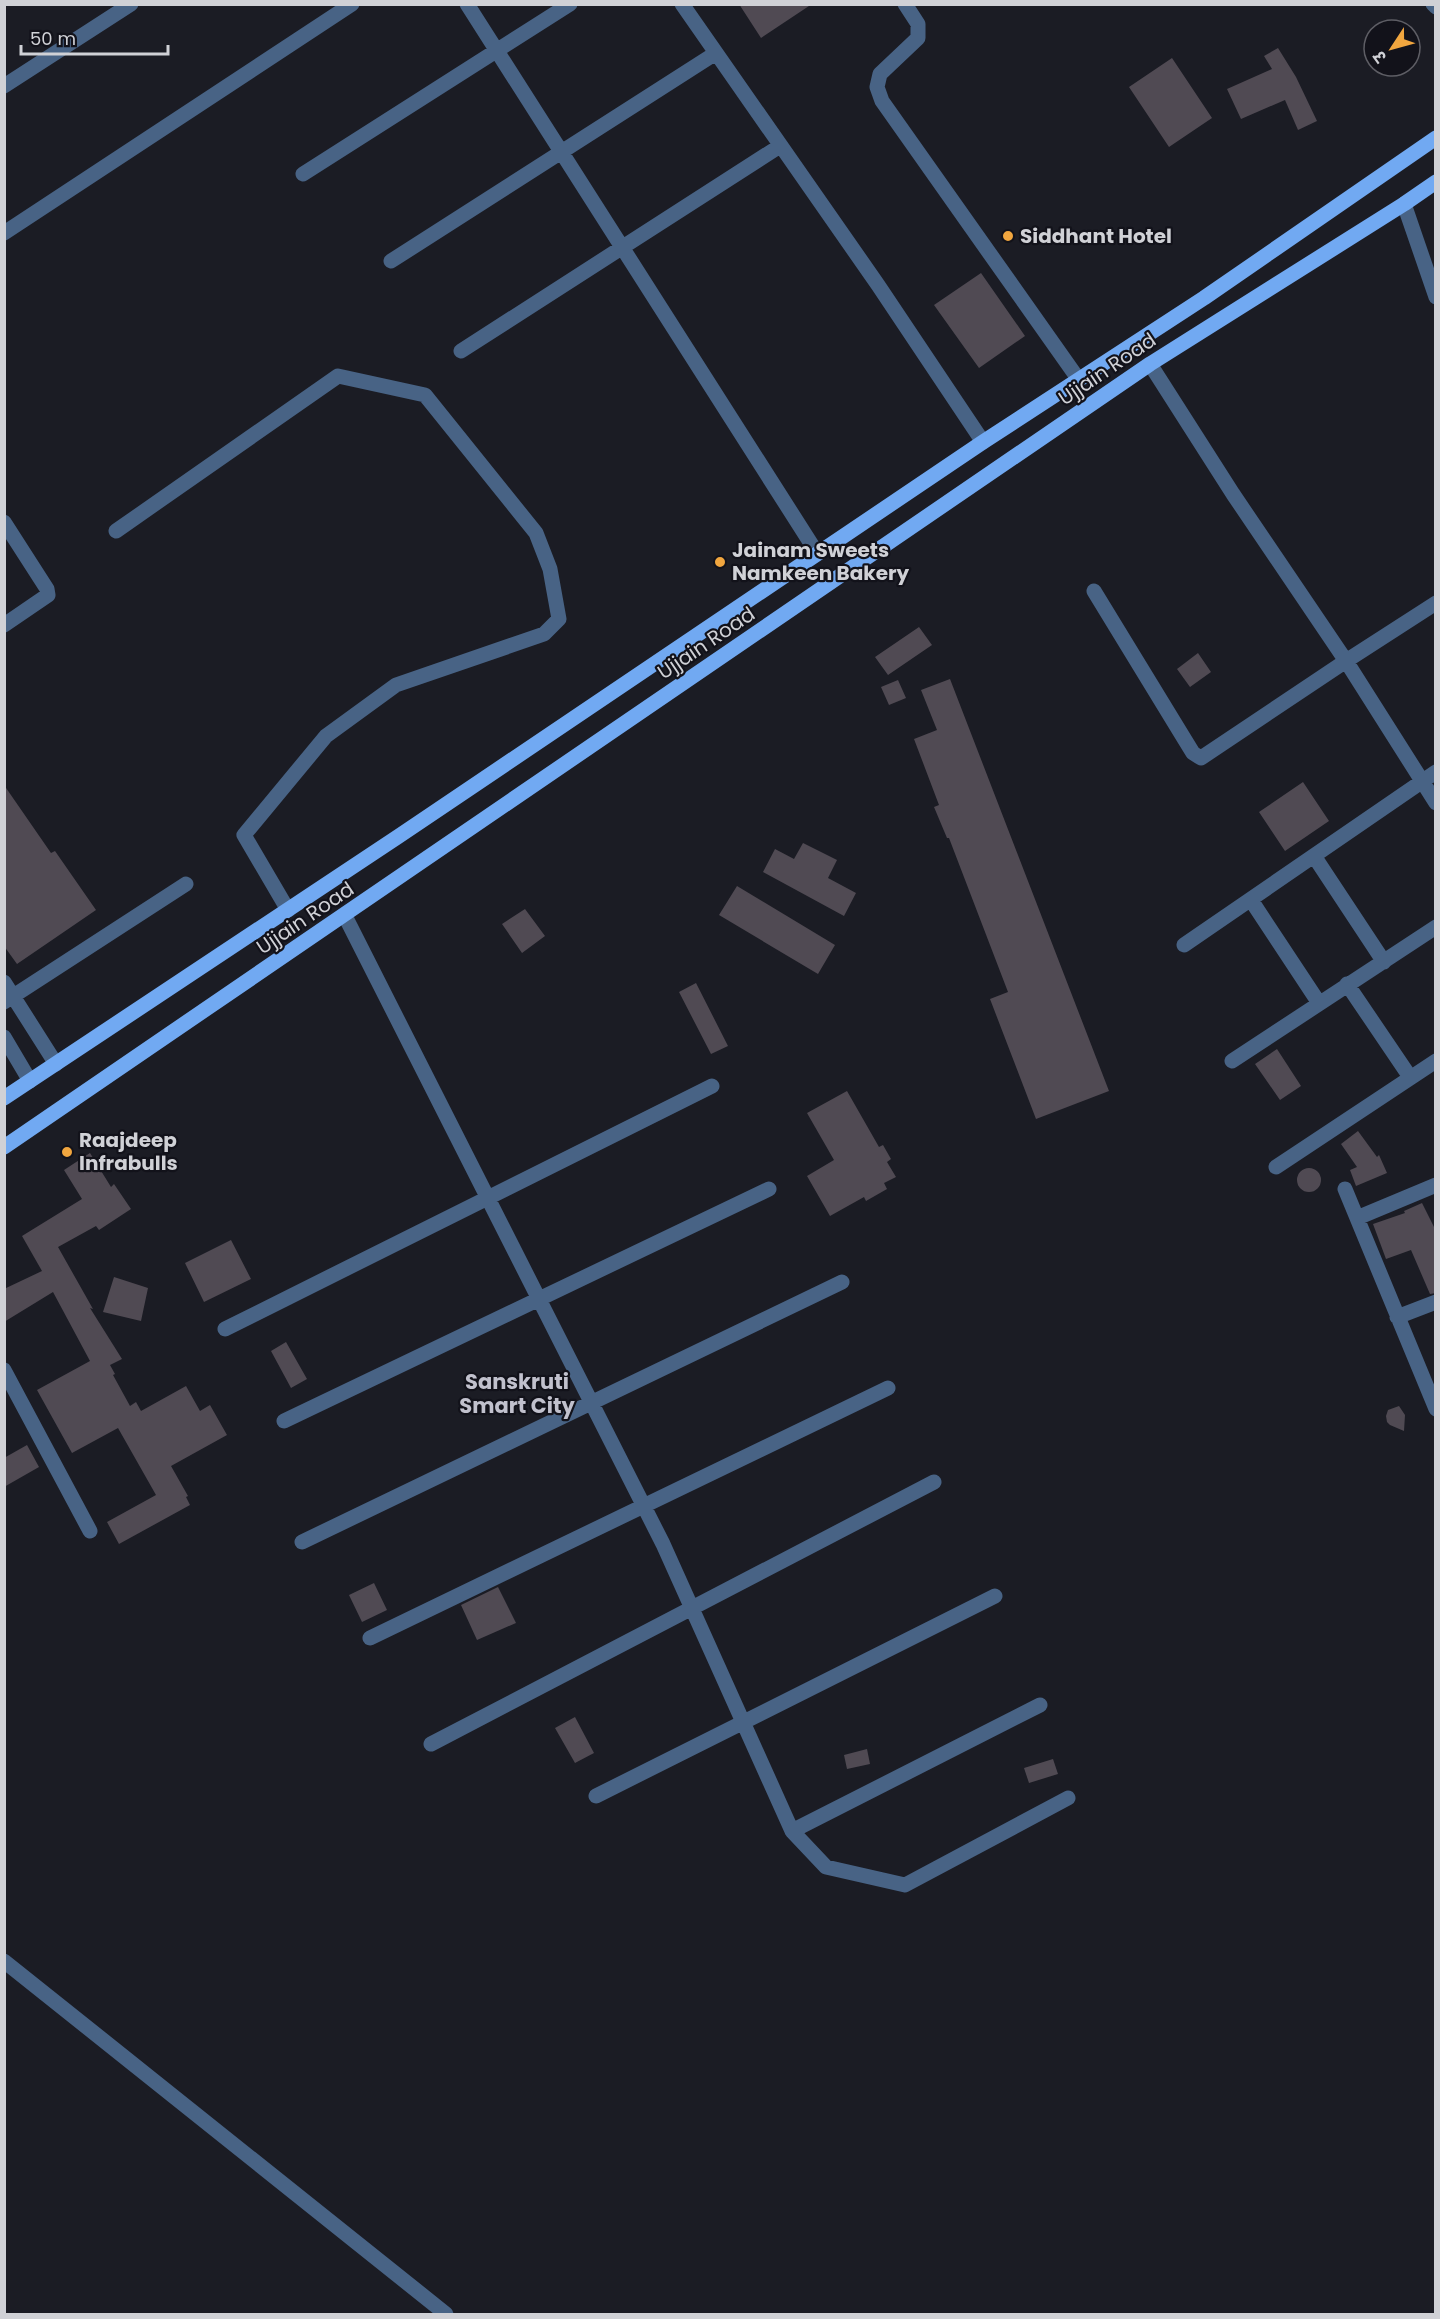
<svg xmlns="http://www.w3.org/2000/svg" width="1440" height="2319" font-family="Poppins,'Noto Sans Devanagari',sans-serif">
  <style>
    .building { fill: #504a53 }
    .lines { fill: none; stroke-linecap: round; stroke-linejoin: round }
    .minor { stroke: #486385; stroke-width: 15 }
    .major { stroke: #71a9f2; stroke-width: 15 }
    .poi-dot { fill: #f1a63f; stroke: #12121a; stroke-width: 2 }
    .labels { text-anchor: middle; stroke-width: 4.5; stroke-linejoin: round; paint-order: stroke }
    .poi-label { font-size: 20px; font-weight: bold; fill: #d0d1d6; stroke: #12121a; text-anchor: start }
    .street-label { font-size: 20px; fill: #d0d1d6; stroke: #12121a }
    .neighbourhood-label { font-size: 21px; font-weight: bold; fill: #c1c1cd; stroke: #12121a }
  </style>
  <rect width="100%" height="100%" fill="#1b1c24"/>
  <path class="building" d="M739,4H812L761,38Z
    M1278,48L1296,77L1317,121L1298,130L1285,100L1241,119L1227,89L1272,69L1264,56Z
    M1172,58L1212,118L1169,147L1129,87Z
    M981,273L1025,336L979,368L934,305Z
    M919,627L932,645L888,675L875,657Z
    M1198,653L1211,672L1190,687L1177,669Z
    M950,679L1109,1091L1036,1119L990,999L1008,992L949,838H947L934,807L939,805L914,739L937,730L921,690Z
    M898,680L906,698L889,705L881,687Z
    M1303,782L1329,821L1285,851L1259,812Z
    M4,785L51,853L55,851L96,910L17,964L4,946Z
    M803,843L837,860L828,878L856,893L844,916L763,872L775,849L794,859Z
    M737,886L835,945L818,974L719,915Z
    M525,909L545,936L522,953L502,924Z
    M696,983L728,1046L711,1054L679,992Z
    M1277,1049L1301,1086L1280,1100L1255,1064Z
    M847,1091L879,1147L883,1145L891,1159L887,1162L896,1177L884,1183L887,1189L866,1201L864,1197L830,1216L807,1176L834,1160L807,1113Z
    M1358,1131L1377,1157L1379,1155L1387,1173L1356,1186L1350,1170L1357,1167L1341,1144Z
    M90,1153L111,1187L114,1184L131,1209L99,1230L96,1226L58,1247L93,1309L90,1308L122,1359L110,1365L115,1374L113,1375L130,1406L136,1402L141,1411L186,1386L200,1411L210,1405L227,1435L171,1466L188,1496L186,1497L190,1505L119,1544L107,1522L156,1495L118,1428L72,1453L37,1390L90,1361L53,1292L4,1322V1289L42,1271L22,1236L82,1199L64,1170Z
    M1297 1180a12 12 0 1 1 24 0a12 12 0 1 1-24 0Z
    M1422,1203L1436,1231V1293L1430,1294L1411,1250L1386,1259L1373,1224L1405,1213L1404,1211Z
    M231,1240L251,1279L204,1302L185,1263Z
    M114,1277L148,1288L141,1321L103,1312Z
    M286,1342L307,1379L291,1388L271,1351Z
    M1399,1406L1405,1415L1404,1431L1390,1425L1387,1422L1386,1416L1388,1410Z
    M27,1445L39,1467L4,1487V1458Z
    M374,1583L387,1610L362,1622L349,1595Z
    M498,1587L516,1623L477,1640L461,1605Z
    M575,1717L594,1753L575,1763L555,1728Z
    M867,1749L870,1764L847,1769L844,1755Z
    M1053,1759L1058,1774L1029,1783L1024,1768Z"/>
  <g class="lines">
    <path class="minor" d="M467,4L817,553
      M682,4L878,285L983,442
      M905,4L918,24V38L880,74L877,87L882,101L1079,380
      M1433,4L1436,7
      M4,86L131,4
      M303,174L570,4
      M1404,204L1436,297
      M4,233L352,4
      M391,261L716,53
      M461,351L780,146
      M1150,364L1233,494L1346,661L1436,803
      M4,522L47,589L48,595L4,625
      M116,531L338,376L425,395L536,533L550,569L559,619L544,634L396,685L326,736L244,835L288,910
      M1094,591L1185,740L1193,753L1201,758L1346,661L1436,603
      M1314,856L1384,962
      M1251,900L1319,1003
      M345,916L663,1544L792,1831L826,1867L905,1885L1068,1798
      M1184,945L1436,772
      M4,982L56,1064
      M1347,984L1410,1077
      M4,1002L186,884
      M4,1037L30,1081
      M1232,1061L1436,927
      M1276,1167L1436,1061
      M1345,1189L1436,1409
      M1357,1218L1436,1185
      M1397,1317L1436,1302
      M225,1329L712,1086
      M4,1370L90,1531
      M284,1421L769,1189
      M302,1542L842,1282
      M370,1638L888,1388
      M431,1744L934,1482
      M596,1796L995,1596
      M792,1831L1040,1705
      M4,1961L446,2314"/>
    <path class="major" d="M4,1098L399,836L983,442L1204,298L1436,138
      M4,1147L1150,364L1404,204L1436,182"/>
  </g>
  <g class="poi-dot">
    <circle cx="1008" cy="236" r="6"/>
    <circle cx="720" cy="562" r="6"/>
    <circle cx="67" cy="1152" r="6"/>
  </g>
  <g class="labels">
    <g class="poi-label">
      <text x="1020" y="243">Siddhant Hotel</text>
      <text x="732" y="557">Jainam Sweets<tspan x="732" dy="23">Namkeen Bakery</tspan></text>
      <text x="79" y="1147">Raajdeep<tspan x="79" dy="23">Infrabulls</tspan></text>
    </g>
    <g class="street-label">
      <text transform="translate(1107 369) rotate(-34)" y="7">Ujjain Road</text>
      <text transform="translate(706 643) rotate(-34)" y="7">Ujjain Road</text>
      <text transform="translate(305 918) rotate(-34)" y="7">Ujjain Road</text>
    </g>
    <g class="neighbourhood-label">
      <text x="517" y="1389">Sanskruti<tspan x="517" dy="24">Smart City</tspan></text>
    </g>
  </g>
  <rect width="1440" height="2319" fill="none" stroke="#d0d1d6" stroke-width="12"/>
  <g transform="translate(1392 48) rotate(234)"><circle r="28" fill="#12121a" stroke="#5e5e65" stroke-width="1.5"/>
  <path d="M0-4.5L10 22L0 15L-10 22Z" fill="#f1a63f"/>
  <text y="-9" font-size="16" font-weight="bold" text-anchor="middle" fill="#d0d1d6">उ</text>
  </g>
  <path d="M21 45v9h147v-9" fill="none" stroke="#d0d1d6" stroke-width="3"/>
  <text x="30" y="45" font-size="18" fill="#d0d1d6" stroke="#12121a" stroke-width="4.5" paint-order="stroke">50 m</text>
</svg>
